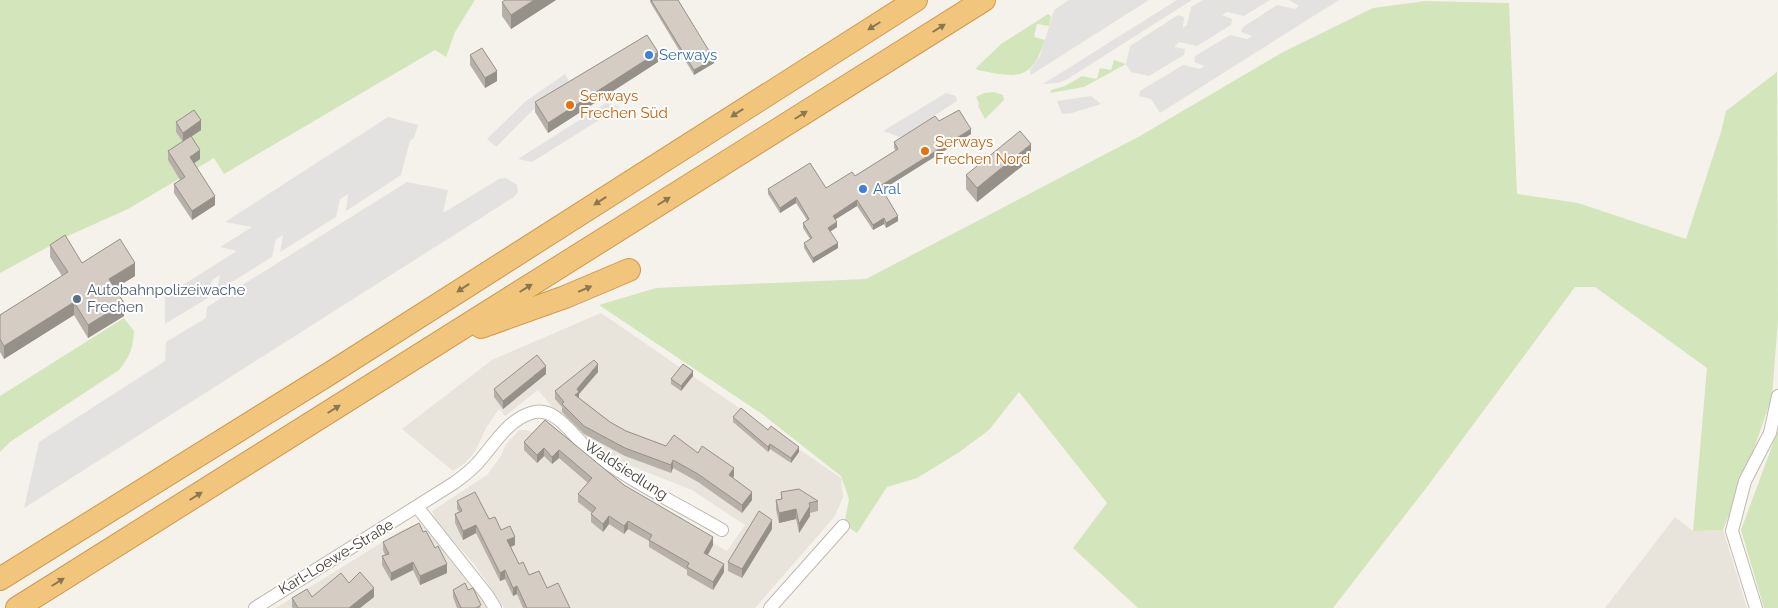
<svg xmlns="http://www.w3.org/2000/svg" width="1778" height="608" font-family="Raleway,sans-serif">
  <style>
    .residential { fill: #e8e4db }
    .green { fill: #d3e5ba }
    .parking { fill: #e4e2e0 }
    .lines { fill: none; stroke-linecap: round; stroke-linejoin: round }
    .street-casing { stroke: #c0b9b0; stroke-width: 14 }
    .highway-casing { stroke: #d09a4b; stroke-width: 24 }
    .street { stroke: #fff; stroke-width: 12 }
    .highway { stroke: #f1c57b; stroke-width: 22 }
    .wall { fill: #b7b0a8 }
    .shaded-wall { fill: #959088 }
    .building { fill: #d5cdc3; stroke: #959088 }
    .oneway { fill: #8c7754 }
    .shop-dot { fill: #3f7fe0; stroke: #fff; stroke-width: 2 }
    .food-dot { fill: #e8710a; stroke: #fff; stroke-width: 2 }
    .service-dot { fill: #5c6f8a; stroke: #fff; stroke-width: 2 }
    .labels { text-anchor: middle; stroke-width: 4; stroke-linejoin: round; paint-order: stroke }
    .shop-label { font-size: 15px; fill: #366cbe; stroke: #fff; text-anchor: start }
    .food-label { font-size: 15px; fill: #c56008; stroke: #fff; text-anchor: start }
    .service-label { font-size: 15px; fill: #4e5e75; stroke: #fff; text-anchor: start }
    .street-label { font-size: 15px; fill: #49433a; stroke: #fff }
  </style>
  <rect width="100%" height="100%" fill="#f5f2ec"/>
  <path class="residential" d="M601,313L841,478L843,497L835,516L755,608H504L475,565L437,523L432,511L487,475L501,456L505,446L519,430H526L535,433L547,422L582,456L649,507L727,551L745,525L692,490L614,459L590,443L564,421L538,390L505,416L499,409L486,428L475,452L464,464L453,471L402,429L492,360Z
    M1675,517L1693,531L1723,530L1747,608H1605Z
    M420,523L440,543L489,608H276L402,530Z"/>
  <path class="green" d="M0,0H475L455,32L446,57L435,50L224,174L214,158L128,209L70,235L0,273Z
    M1426,1L1509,3L1517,194L1578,203L1686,239L1721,132L1726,111L1777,72L1778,320L1772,396L1750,461L1723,530L1693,531L1707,368L1595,287H1575L1430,483L1333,608H1138L1073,548L1107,503L1019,392L989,430L958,453L917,478L887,487L857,533L844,525L849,499L841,476L762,414L599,305L656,288L866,279L1140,136L1283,52L1373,8Z
    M1048,14L1051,16L1049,26L1037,24L1034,37L1045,40C1031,83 1016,77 977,70L976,68L1001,44Z
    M1114,60L1126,64L1084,87L1050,93L1051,90L1065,86L1082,76L1097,79L1100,68L1111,70Z
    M994,92L1003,95L1004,100L985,119L978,106L979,103L976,97L984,93Z
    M124,318L134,331C133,348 130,357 119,370L10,442L0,452V396Z
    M1778,430V608H1764L1741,530Z"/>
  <path class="parking" d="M1069,0H1149L1031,75L1030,70L1040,56L1054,10Z
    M1177,0H1192L1066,80L1057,83L1043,84Z
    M1203,0H1270L1244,16L1227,12L1222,15L1232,19L1231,25L1197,46L1179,42L1174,47L1185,49L1184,55L1149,76L1131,72L1126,64L1130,46L1178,15L1184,17L1183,28L1187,25L1191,7Z
    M1289,0H1339L1160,113L1151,99L1139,96L1140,91L1183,65L1200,69L1204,66L1194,62L1195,56L1230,35L1247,39L1252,36L1241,32L1243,27L1277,5L1295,9L1299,6Z
    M565,74L571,84L533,110L496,147L487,139L526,101Z
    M946,93L956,96L957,101L906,134L900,137L883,131Z
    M1091,96L1101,104L1072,113L1062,114L1057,101Z
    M606,103L620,107L532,162L518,159Z
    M388,117L418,125L414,138L410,141L401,175L346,211L348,194L340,199L336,217L280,252L283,235L276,239L272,257L217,291L220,275L212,280L208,298L165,324V296L237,251L220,247L252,227L225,222Z
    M506,178L517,185L518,192L514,197L24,508L39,442L165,361L166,342L206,318L207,307L407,182L448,190L443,213L499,179Z"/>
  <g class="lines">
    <g class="street-casing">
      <path id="street" d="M418,508L487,595L495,608
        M255,608L454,483C464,476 474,468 482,458C496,441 509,420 531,413C555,405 571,434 586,447C623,478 680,505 722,530
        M770,608L843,526
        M1756,608L1732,531L1745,481L1770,433L1778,396"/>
    </g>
    <g class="highway-casing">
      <path id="highway" d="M481,327L565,297L629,270
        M0,579L329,374L916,0
        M17,608L984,0"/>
    </g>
    <use href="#street" class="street"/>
    <use href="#highway" class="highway"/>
  </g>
  <path class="wall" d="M556,0L511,29L502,16V2Z
    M650,0H678L714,63L694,75L650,2Z
    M470,55L497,81L485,88L470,65Z
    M658,62L548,133L535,112V102Z
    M939,121L971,134L882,190L898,221L886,228L884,224L873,230L857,206L835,219L837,227L830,232L838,248L813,263L804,248V243L810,239L803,228V223L807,220L796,203L780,213L768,194V189L826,188L855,176L896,151L894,148V142Z
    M176,122L201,130L191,137L200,159L194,163L215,205L192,220L174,193V184L180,180L168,160V151L183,142L176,132Z
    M1031,159L977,202L966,189V175Z
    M50,245L82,263L135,276L115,288L124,316L88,338L74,315L4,359L0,352V315L62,276L50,257Z
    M598,372L579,394V398L610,422L626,431L666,446L698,453L734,476L733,478L752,500L742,513L698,482L673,468L671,473L625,456L584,434L562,412V407L555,399V391Z
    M546,374L503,409L494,397V389Z
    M693,376L681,391L671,384V379Z
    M733,417L768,430L799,452L791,463L770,449L768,452L733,422Z
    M545,420L624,485L713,545L708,555L724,572L713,590L687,575V570L649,547V541L628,529L624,534L609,524L603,532L591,522V514L592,513L578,502V494L588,483L559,458L552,464L544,456L537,463L524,450V442Z
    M781,492L818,501V511L810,513V516L799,533L796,519L779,523L776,510V500L781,499Z
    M457,501L489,519L501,530L515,545L511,547L519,564L529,575L547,588L570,608H523L517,594L513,596L505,579L500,581L476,533L463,540L455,523V514L459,512L457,509Z
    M772,529L742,578L728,571V562Z
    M423,532L447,573L420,585L413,570L391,581L382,565V556L385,555L383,550V542Z
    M349,583L374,597L360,608H293L292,607V598L312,597Z
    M453,590H468L481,608H457L453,597Z"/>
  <path class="shaded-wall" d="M534,0H556L511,29V15Z
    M658,52V62L548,133V123Z
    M714,59V63L694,75V70Z
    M497,71V81L485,88V78Z
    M201,120V130L183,142V133Z
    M971,129V134L880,191V186Z
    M1031,144V159L977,202V188Z
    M200,150V159L190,166V157Z
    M215,196V205L192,220V211Z
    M796,197V203L780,213V208Z
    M857,200V206L833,221V216Z
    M898,216V221L886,228V223Z
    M884,218V224L873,230V225Z
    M837,222V227L828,233V228Z
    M838,243V248L813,263V258Z
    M135,263V276L109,292V279Z
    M74,302V315L4,359V346Z
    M124,303V316L88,338V325Z
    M598,364V372L579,394V400L575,395L577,389Z
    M546,366V374L503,409V401Z
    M693,371V376L681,391V386Z
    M770,444V449L768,452V447Z
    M799,447V452L791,463V458Z
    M544,448V456L537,463V455Z
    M559,450V458L552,464V457Z
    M673,460V468L671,473V465Z
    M734,468V476L729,483V475Z
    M752,492V500L742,513V505Z
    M810,506V516L799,533V524Z
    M796,509V519L779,523V513Z
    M609,516V524L603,532V524Z
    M772,520V529L742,578V569Z
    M628,521V529L624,534V526Z
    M476,525V533L463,540V531Z
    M515,537V545L507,548V540Z
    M713,537V545L704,561V553Z
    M413,562V570L391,581V573Z
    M447,564V573L420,585V576Z
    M724,564V572L713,590V582Z
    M505,570V579L500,581V573Z
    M517,586V594L513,596V588Z
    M374,588V597L360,608H349Z"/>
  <path class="building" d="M505,0H534L511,15L502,2Z
    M651,0H678L714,59L694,70Z
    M647,35L658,52L548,123L535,102Z
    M482,48L497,71L485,78L470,55Z
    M194,110L201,120L183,133L176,122Z
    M959,110L971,129L880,186L898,216L886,223L884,218L873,225L857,200L833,216L837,222L828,228L838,243L813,258L804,243L812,238L803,223L809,219L796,197L780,208L768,189L810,163L826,188L852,172L855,176L898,149L894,142L935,116L939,121Z
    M1020,131L1031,144L977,188L966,175Z
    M191,136L200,150L190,157L215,196L192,211L174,184L185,177L168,151Z
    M65,235L82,263L120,239L135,263L109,279L124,303L88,325L74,302L4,346L0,339V315L68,272L50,245Z
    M537,355L546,366L503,401L494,389Z
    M594,360L598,364L577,389L579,392L575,395L610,422L626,431L666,446L674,435L698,453L702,446L734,468L729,475L752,492L742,505L698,474L673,460L671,465L625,448L584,426L562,404L564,402L555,391Z
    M683,364L693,371L681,386L671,379Z
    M741,408L768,430L771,426L799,447L791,458L770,444L768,447L733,417Z
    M545,420L624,485L713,537L704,553L724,564L713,582L687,567L689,563L649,540L652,535L628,521L624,526L609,516L603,524L591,514L596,508L578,494L592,478L559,450L552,457L544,448L537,455L524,442Z
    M799,489L818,501L809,503L810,506L799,524L796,509L779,513L776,500L782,499L781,492Z
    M475,492L489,519L495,517L501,530L510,526L515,537L507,540L519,564L523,562L529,575L539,571L547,588L558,583L570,608H527L517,586L513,588L505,570L500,573L476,525L463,531L455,514L462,511L457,501Z
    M759,511L772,520L742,569L728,562Z
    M419,523L423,532L426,531L435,548L438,546L447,564L420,576L413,562L391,573L382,556L389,554L383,542Z
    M360,572L374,588L349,608H298L292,598L307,589L312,597L341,573L349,583Z
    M465,583L468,590L473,588L481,605L476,608H461L453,590Z"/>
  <defs><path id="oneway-solid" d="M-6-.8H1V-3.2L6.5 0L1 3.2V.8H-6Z" transform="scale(1.25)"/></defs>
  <g class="oneway">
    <use href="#oneway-solid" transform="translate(874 26) rotate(148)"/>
    <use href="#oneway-solid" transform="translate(939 28) rotate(-32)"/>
    <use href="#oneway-solid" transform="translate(737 113) rotate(147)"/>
    <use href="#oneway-solid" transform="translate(801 115) rotate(-32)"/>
    <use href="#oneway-solid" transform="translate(600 201) rotate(147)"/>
    <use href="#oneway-solid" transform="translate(664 201) rotate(-32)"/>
    <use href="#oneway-solid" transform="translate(463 288) rotate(147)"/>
    <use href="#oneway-solid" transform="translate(526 288) rotate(-32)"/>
    <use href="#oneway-solid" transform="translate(585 289) rotate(-23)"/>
    <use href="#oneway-solid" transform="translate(334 409) rotate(-32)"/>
    <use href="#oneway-solid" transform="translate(196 496) rotate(-32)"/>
    <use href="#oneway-solid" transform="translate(58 582) rotate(-32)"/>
  </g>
  <g class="shop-dot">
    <circle cx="649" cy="55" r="5"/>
    <circle cx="863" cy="189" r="5"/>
  </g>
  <g class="food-dot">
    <circle cx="570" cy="105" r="5"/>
    <circle cx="925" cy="151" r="5"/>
  </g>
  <circle class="service-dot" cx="77" cy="299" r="5"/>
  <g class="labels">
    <g class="shop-label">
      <text x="659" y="60">Serways</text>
      <text x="873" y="194">Aral</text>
    </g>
    <g class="food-label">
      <text x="580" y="101">Serways<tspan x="580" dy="17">Frechen Süd</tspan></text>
      <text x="935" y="147">Serways<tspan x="935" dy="17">Frechen Nord</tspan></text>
    </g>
    <g class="service-label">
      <text x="87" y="295">Autobahnpolizeiwache<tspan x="87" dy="17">Frechen</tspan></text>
    </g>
    <g class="street-label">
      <text transform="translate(626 470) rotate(33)" y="5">Waldsiedlung</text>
      <text transform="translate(336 557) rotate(-31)" y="5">Karl-Loewe-Straße</text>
    </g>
  </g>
</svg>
